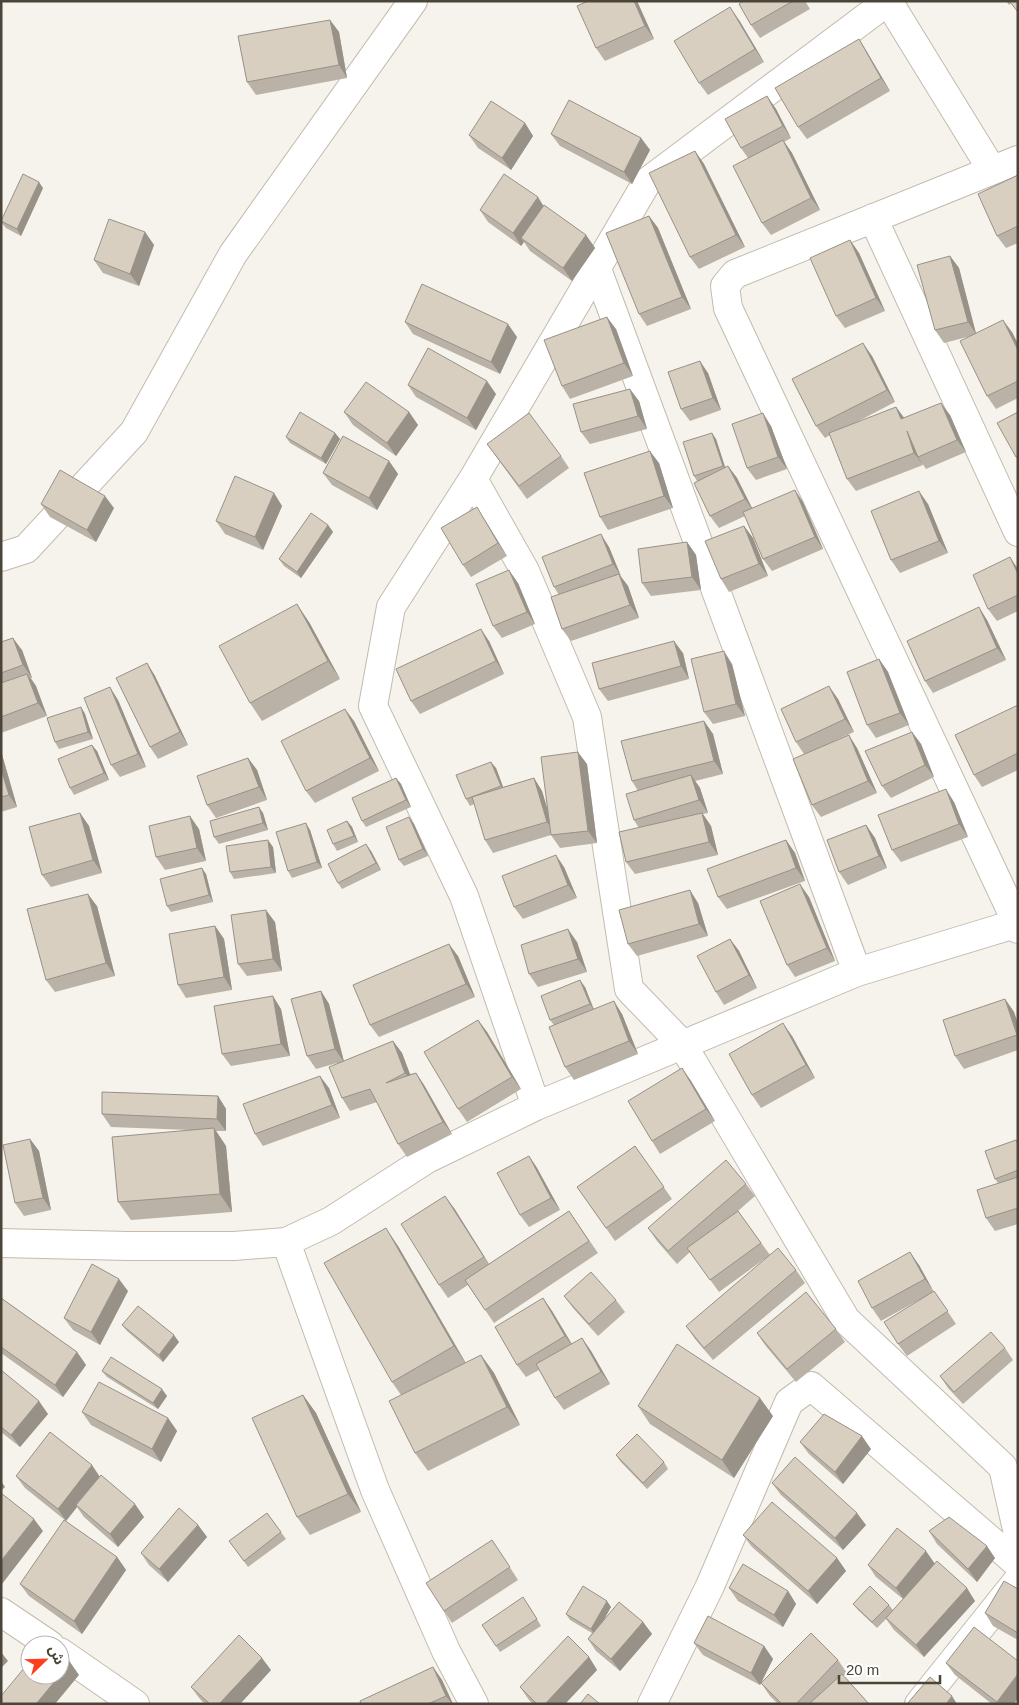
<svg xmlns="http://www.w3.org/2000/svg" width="1019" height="1705" font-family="Helvetica,'Noto Sans Arabic',sans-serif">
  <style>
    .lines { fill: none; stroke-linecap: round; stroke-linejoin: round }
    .minor-casing { stroke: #c2bbae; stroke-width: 30 }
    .minor { stroke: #fff; stroke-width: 28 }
    .wall { fill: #bab2a6 }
    .shaded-wall { fill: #979187 }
    .building { fill: #d8cfc1; stroke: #979187 }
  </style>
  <rect width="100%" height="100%" fill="#f6f3ec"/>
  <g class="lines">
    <g class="minor-casing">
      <path id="minor" d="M888,1L992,170
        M1018,160L735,274L725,286L728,308L1017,923L1018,929
        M873,218L1018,532
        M597,269L857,972
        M473,479L525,571L587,717L629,989L682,1044L846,1320L1003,1467L1018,1534
        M1,557L26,549L134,432L233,254L413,1
        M536,1106L464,896L373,706L391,607L473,479L647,182L888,1
        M286,1242L375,1490L446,1651L474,1704
        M1,1243L128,1246H234L286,1242L331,1221L427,1159L536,1106L857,972L1018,923
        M1,1612L50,1645
        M60,1652L135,1704
        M652,1704L710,1586L789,1402L811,1386L1018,1564
        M919,1704L1018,1580"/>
    </g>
    <use href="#minor" class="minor"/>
  </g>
  <path class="wall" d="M588,1H637L654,39L605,61L596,48Z
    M743,1H805L810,9L760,38L751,25Z
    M1006,1H1018L1011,3L1009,5Z
    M330,20L339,32L347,78L256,95L247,82Z
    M739,20L764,62L708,95L699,83Z
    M859,39L867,52L890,91L807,139L798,127Z
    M767,96L776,109L791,138L784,142L792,153L820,210L771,235L762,223L748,158L741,148Z
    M525,123L533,136L511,170L478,148L469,135Z
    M551,134L641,138L650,150L632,184L560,146Z
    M695,151L704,164L745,247L699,269L690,257Z
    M1018,175V243L1006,248L997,236Z
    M43,188L21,236L6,228L1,222Z
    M544,206L586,235L595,248L572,281L530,251L524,242L521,246L488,222L480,210Z
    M649,216L658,228L691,309L647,326L639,314Z
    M145,232L154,245L139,286L103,273L94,260Z
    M850,240L859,253L885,311L845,328L836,316Z
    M950,256L959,268L976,333L1012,332L1018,344V398L996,409L987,396L971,336L944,343L935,330Z
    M405,322L517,337L500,374L413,334Z
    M616,329L633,376L570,399L562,386Z
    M872,356L895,402L853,424L896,407L904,418L950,415L966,452L926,469L922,463L923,465L856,491L847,479L830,435L825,438L816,426Z
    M708,373L721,410L690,421L681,409Z
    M408,385L496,394L476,430L416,397Z
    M639,401L647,429L590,444L581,432Z
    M344,412H409L418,425L396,456L353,425Z
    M771,426L787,469L756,480L747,468Z
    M335,433L340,439L326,464L290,443L286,437Z
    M716,439L725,467L728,466L737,478L752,508L803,502L823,549L772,571L763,559L745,516L719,528L710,516L697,481L694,476Z
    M487,444L561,456L569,468L527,499Z
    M389,461L398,474L377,510L332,485L323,473Z
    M659,463L673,508L608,530L600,517Z
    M274,493L282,506L263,550L225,534L216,521Z
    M41,504L114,508L96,542L50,517Z
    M928,504L948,553L900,573L891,560Z
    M485,520L507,556L471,577L463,565Z
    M328,525L333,532L301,578L284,566L279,559Z
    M744,526L753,538L768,576L729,592L721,579Z
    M687,542L696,555L701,590L651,596L642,583Z
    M609,547L621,577L628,586L639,618L571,641L562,629L559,595L554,587Z
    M1018,569V611L997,621L988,609Z
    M518,583L535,624L502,638L493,626Z
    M987,620L1006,660L933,693L925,681Z
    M309,622L340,679L262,721L250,703Z
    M489,641L504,674L420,714L411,701Z
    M1,642L22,650L32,678H31L36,686L47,716L1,733Z
    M683,653L689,679L608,701L599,689Z
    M879,659L888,672L909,725L876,738L867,725Z
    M147,663L155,676L188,745L158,759L150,747Z
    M732,664L745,716L713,724L704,712Z
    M838,699L854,732L834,741L857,748L877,793L821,817L812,805L804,754L796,742Z
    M118,700L146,767L120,777L111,765Z
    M1018,705V770L982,787L974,775Z
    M81,707L85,714L93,739L59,749L55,742Z
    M354,721L379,771L315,803L306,791Z
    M704,721L713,734L723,774L695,781L700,788L708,813L703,814L711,826L718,855L635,874L626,862L639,828L634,820L638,791L632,781Z
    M912,732L921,744L934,777L891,798L882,786Z
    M1,751L17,807L1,812Z
    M97,751L109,780L74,795L70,788Z
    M248,758L257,770L267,800L216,818L207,805Z
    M587,764L597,843L560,848L551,835L493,853L485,840L474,804L470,806L466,799L496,768L503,787L534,778L542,791L547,808Z
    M396,778L401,784L411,807L366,827L362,821Z
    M954,802L968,837L901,862L892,850Z
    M80,813L89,826L102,873L51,887L42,875Z
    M263,813L268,830L219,844L214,837Z
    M347,821L352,827L358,842L337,851L333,844Z
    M414,824L428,856L404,866L399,860Z
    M866,825L875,838L887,868L848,885L839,872Z
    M199,829L206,861L165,870L156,857Z
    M310,830L322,868L292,878L288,871Z
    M786,840L795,853L805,881L727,909L718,897Z
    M273,847L276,873L234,879L230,872Z
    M371,851L381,870L342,889L338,883Z
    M564,867L577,898L523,919L514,907Z
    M206,874L213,902L171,912L167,906Z
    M809,897L835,961L795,977L787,965Z
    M698,903L708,936L637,956L628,944Z
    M97,906L115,976L55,992L46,980Z
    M275,922L282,971L247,976L238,964Z
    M215,926L224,939L232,990L186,998L178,985Z
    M730,939L739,951L757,988L724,1005L716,992Z
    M577,942L587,972L538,987L529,974Z
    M458,956L475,997L379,1037L370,1025Z
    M585,987L594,1009L622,1014L638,1054L574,1080L565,1067L554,1025L550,1020Z
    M321,991L329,1004L344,1061L393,1041L402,1053L410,1074L416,1073L424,1085L452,1134L407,1157L398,1144L377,1102L350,1111L342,1098L337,1063L316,1069L307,1056Z
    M1005,999L1014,1012L1018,1024V1050L964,1069L955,1056Z
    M281,1009L290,1056L231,1066L222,1054Z
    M478,1020L487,1032L521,1089L467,1122L458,1109Z
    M792,1036L815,1078L761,1108L752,1095Z
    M682,1068L691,1081L715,1121L660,1154L652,1141Z
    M329,1088L340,1118L263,1146L255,1134Z
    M218,1096L226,1109V1131H216L226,1146L232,1212L131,1220L118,1202L190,1130L111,1127L102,1114Z
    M30,1139L39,1151L51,1210L24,1216L15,1203Z
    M1018,1142V1224L995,1231L986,1218L998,1183L995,1179Z
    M635,1146L672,1199L615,1241L577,1187Z
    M529,1156L537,1168L560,1210L529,1227L520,1215Z
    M746,1184L755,1196L738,1211L770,1255L719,1292L690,1252L677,1264L657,1241L648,1228Z
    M454,1208L489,1264L569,1211L598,1253L494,1323L468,1285L448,1298L439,1285Z
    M398,1246L466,1363L481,1355L494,1373L520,1425L428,1471L415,1453L401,1395L392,1382Z
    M919,1265L933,1291H934L956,1324L907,1356L898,1344L919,1300L881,1321L872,1308Z
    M796,1270L805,1283L713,1360L695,1339L686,1326Z
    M128,1291L100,1345L73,1330L64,1318Z
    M564,1296L616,1300L625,1312L598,1336L573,1308Z
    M1,1298L77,1352L86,1365L63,1397L1,1353Z
    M543,1298L552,1311L572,1344L582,1338L591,1351L610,1384L564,1410L555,1398L539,1370L526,1377L517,1365Z
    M122,1325L179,1342L163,1362L127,1331Z
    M836,1329L845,1342L796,1382L765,1345L757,1333Z
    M1005,1348L1013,1360L963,1404L948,1388L940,1376Z
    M1,1370L48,1414L20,1447L1,1432Z
    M102,1371L167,1396L158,1409L107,1377Z
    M303,1395L316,1413L361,1512L310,1535L297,1517Z
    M638,1406L773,1416L734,1478L650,1424Z
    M82,1412L168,1418L177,1431L161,1462L91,1425Z
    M800,1442L871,1449L843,1484L809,1454Z
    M616,1455L664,1462L668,1469L647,1489L620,1461Z
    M16,1476H100L144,1517L118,1547L84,1517L77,1507L66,1521L25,1488Z
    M772,1483L866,1525L843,1550L781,1495Z
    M267,1513L286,1539L248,1567L229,1541Z
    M198,1525L207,1537L168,1582L149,1565L141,1553Z
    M929,1531L995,1558L977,1582L937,1544Z
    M743,1535L837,1558L846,1571L817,1604L752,1547Z
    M492,1540L518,1580L452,1623L444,1611Z
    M117,1557L126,1570L82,1634L29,1596L20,1584Z
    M935,1564L975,1601L924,1657L894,1630L886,1619L877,1628L858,1610L853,1604L889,1605L893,1610L903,1599L876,1577L868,1565Z
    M729,1588L788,1591L796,1604L783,1627L738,1601Z
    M1018,1589V1640L993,1626L985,1613Z
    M528,1604L541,1626L500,1652L482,1625Z
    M611,1607L605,1618L643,1622L652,1634L620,1671L596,1651L588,1639L592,1633L570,1620L566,1614Z
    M694,1643L764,1646L773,1659L760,1685L703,1655Z
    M589,1657L597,1670L565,1704H533L529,1700L520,1687Z
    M838,1660L847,1673L844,1676L869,1704H778L770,1696L761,1683Z
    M1018,1661V1698L1014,1704H992L955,1675L946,1663Z
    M433,1667L442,1680L453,1704H361Z
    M271,1670L240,1704H205L200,1699L191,1687Z"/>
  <path class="shaded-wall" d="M634,1H637L654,39L645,26Z
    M730,7L739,20L764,62L755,49Z
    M330,20L339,32L347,78L339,65Z
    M859,39L867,52L890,91L881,78Z
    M767,96L776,109L791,138L783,126Z
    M525,123L533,136L511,170L502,158Z
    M641,138L650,150L632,184L624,172Z
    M783,140L792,153L820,210L811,198Z
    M695,151L704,164L745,247L736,235Z
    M39,182L43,188L21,236L17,229Z
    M538,197L546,210L521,238L524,242L521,246L513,233Z
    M649,216L658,228L691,309L682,297Z
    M145,232L154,245L139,286L130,274Z
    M586,235L595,248L572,281L563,268Z
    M850,240L859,253L885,311L876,298Z
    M950,256L959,268L976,334L968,322Z
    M607,317L616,329L633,376L624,363Z
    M1003,320L1012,332L1018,344V350Z
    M508,324L517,337L500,374L491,362Z
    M863,343L872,356L895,402L887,390Z
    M700,361L708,373L721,410L713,398Z
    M487,381L496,394L476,430L467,418Z
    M630,389L639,401L647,429L638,416Z
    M941,403L950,415L966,452L957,440Z
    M896,407L905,419H901Z
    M409,412L418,425L396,456L387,443Z
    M763,413L771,426L787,469L778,457Z
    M907,431L918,457L923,465L914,453Z
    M335,433L340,439L326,464L321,458Z
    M712,433L716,439L727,473L723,466Z
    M650,451L659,463L673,508L664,496Z
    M389,461L398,474L377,510L369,498Z
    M728,466L737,478L754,512L745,499Z
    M795,490L803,502L823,549L815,537Z
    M919,491L928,504L948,553L939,541Z
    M274,493L282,506L263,550L255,537Z
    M105,496L114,508L96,542L87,530Z
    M477,507L485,520L507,556L498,543Z
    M328,525L333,532L301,578L297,572Z
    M744,526L753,538L768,576L759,564Z
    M601,534L609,547L621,576L613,564Z
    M687,542L696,555L701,590L692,577Z
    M1010,557L1018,569V574Z
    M509,570L518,583L535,624L527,612Z
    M619,574L628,586L639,618L630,605Z
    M297,604L309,622L340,679L328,661Z
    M979,607L987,620L1006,660L997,648Z
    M481,629L489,641L504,674L496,661Z
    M13,638L22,650L32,678L23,665Z
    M674,641L683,653L689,679L681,666Z
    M724,651L732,664L745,716L736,704Z
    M879,659L888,672L909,725L900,713Z
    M147,663L155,676L188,745L180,732Z
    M27,674L36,686L47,716L38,703Z
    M829,686L838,699L854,732L845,719Z
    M110,687L118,700L146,767L138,754Z
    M81,707L85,714L93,739L88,732Z
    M345,709L354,721L379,771L370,758Z
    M704,721L713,734L723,774L714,761Z
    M912,732L921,744L934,777L925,765Z
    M849,735L857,748L877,793L868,781Z
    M92,745L97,751L109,780L104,773Z
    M1,751L17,807L9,795L1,769Z
    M578,752L587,764L597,843L588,831Z
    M248,758L257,770L267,800L259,787Z
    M491,762L496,768L505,792L501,786Z
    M691,775L700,788L708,813L699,800Z
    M396,778L401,784L411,807L406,800Z
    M534,778L542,791L555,834L547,822Z
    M946,789L954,802L968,837L959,824Z
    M259,807L263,813L268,830L263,823Z
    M80,813L89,826L102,873L93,860Z
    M702,813L711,826L718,855L709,842Z
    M190,816L199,829L206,861L197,848Z
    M409,817L414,824L428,856L423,849Z
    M347,821L352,827L358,842L354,836Z
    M306,823L310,830L322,868L317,862Z
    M866,825L875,838L887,868L879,856Z
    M268,840L273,847L276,873L271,867Z
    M786,840L795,853L805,881L796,868Z
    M366,844L371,851L381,870L376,863Z
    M556,855L564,867L577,898L568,885Z
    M202,868L206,874L213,902L209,895Z
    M800,884L809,897L835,961L827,948Z
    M690,890L698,903L708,936L699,924Z
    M88,894L97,906L115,976L106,963Z
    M266,910L275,922L282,971L273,959Z
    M215,926L224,939L232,990L224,977Z
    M568,929L577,942L587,972L578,959Z
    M730,939L739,951L757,988L749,975Z
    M449,944L458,956L475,997L466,984Z
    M580,980L585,987L594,1011L590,1004Z
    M321,991L329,1004L344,1062L335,1049Z
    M273,996L281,1009L290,1056L281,1044Z
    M1005,999L1014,1012L1018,1024V1036Z
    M614,1001L622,1014L638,1054L629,1041Z
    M478,1020L487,1032L521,1089L512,1077Z
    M783,1023L792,1036L815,1078L806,1065Z
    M393,1041L402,1053L414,1085L405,1073Z
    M682,1068L691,1081L715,1121L706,1109Z
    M416,1073L424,1085L452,1134L443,1122Z
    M320,1076L329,1088L340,1118L332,1105Z
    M218,1096L226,1109V1131L217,1119Z
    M214,1128L226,1146L232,1212L220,1194Z
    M30,1139L39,1151L51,1210L43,1198Z
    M529,1156L537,1168L560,1210L551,1198Z
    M445,1196L454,1208L492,1269L484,1257Z
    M386,1228L398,1246L466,1364L454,1346Z
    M910,1252L919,1265L934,1292L925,1279Z
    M119,1279L128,1291L100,1345L91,1332Z
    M543,1298L552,1311L574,1348L565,1336Z
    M174,1335L179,1342L163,1362L159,1355Z
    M582,1338L591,1351L610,1384L601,1372Z
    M77,1352L86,1365L63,1397L55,1385Z
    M481,1355L494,1373L520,1425L507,1407Z
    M162,1389L167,1396L158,1409L153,1403Z
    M303,1395L316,1413L361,1512L348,1494Z
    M760,1398L773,1416L734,1478L722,1460Z
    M39,1401L48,1414L20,1447L11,1435Z
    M168,1418L177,1431L161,1462L152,1449Z
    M862,1436L871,1449L843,1484L835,1472Z
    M92,1465L100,1477L76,1505L77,1507L66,1521L58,1509Z
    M1,1481L5,1487L1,1491Z
    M135,1504L144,1517L118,1547L110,1534Z
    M857,1513L866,1525L843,1550L835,1538Z
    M34,1519L43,1531L2,1584L1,1561Z
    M198,1525L207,1537L168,1582L159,1569Z
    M987,1546L995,1558L977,1582L968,1569Z
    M926,1551L935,1564L905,1601L896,1588Z
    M117,1557L126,1570L82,1634L74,1621Z
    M837,1558L846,1571L817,1604L808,1591Z
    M967,1588L975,1601L924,1657L916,1645Z
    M788,1591L796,1604L783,1627L774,1615Z
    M607,1601L611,1607L595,1635L591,1629Z
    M643,1622L652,1634L620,1671L611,1659Z
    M764,1646L773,1659L760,1685L751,1673Z
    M1,1652L8,1661L1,1668Z
    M589,1657L597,1670L565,1704H545Z
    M262,1658L271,1670L240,1704H219Z
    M70,1662L79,1675L55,1704H36Z
    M433,1667L442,1680L453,1704H452L446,1696Z
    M1018,1674V1698L1014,1704H998L997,1702Z
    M952,1696L957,1704H946Z"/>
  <path class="building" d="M588,1H634L645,26L596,48L577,6Z
    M743,1H793L751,25L739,4Z
    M1012,1H1018V12L1010,2Z
    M730,7L755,49L699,83L674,41Z
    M330,20L339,65L247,82L238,36Z
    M859,39L881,78L798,127L775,88Z
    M767,96L783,126L741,148L725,119Z
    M569,100L641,138L624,172L551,134Z
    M491,101L525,123L502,158L469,135Z
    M783,140L811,198L762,223L733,166Z
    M695,151L736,235L690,257L649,173Z
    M23,174L39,182L17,229L1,221Z
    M504,174L538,197L513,233L480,210Z
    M1018,175V226L997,236L978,194Z
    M544,205L586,235L563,268L521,238Z
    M649,216L682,297L639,314L606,233Z
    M109,219L145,232L130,274L94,260Z
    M850,240L876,298L836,316L810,258Z
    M950,256L968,322L935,330L917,265Z
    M422,284L508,324L491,362L405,322Z
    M607,317L624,363L562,386L544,340Z
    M1003,320L1018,350V381L987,396L960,341Z
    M863,343L887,390L816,426L792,379Z
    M428,348L487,381L467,418L408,385Z
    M700,361L713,398L681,409L668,372Z
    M366,382L409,412L387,443L344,412Z
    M630,389L638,416L581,432L573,404Z
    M941,403L957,440L918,457L907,431L914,453L847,479L829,433L896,407L901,419Z
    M300,412L335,433L321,458L286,437Z
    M1018,412V457H1016L997,423Z
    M529,413L561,456L519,486L487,444Z
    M763,413L778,457L747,468L732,424Z
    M712,433L723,466L694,476L683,442Z
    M343,436L389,461L369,498L323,473Z
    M650,451L664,496L600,517L584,473Z
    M728,466L745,499L710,516L694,483Z
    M60,470L105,496L87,530L41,504Z
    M235,476L274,493L255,537L216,521Z
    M795,490L815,537L763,559L743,512Z
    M919,491L939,541L891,560L871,511Z
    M477,507L498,543L463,565L441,528Z
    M311,513L328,525L297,572L279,559Z
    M744,526L759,564L721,579L705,541Z
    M601,534L613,564L554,587L542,557Z
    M687,542L692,577L642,583L638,549Z
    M1010,557L1018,574V595L988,609L973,575Z
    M509,570L527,612L493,626L476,584Z
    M619,574L630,605L562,629L551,597Z
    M297,604L328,661L250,703L219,646Z
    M979,607L997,648L925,681L907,641Z
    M481,629L496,661L411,701L396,669Z
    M13,638L23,665L1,673V642Z
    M674,641L681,666L599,689L592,663Z
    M724,651L736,704L704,712L691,659Z
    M879,659L900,713L867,725L847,672Z
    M147,663L180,732L150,747L116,678Z
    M27,674L38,703L1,717V683Z
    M829,686L845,719L796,742L781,709Z
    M110,687L138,754L111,765L84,698Z
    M1018,705V753L974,775L955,735Z
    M81,707L88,732L55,742L47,718Z
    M345,709L370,758L306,791L281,741Z
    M704,721L714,761L632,781L621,741Z
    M912,732L925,765L882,786L865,751Z
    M849,735L868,781L812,805L793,759Z
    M92,745L104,773L70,788L58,759Z
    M578,752L588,831L551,835L541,757Z
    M248,758L259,787L207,805L197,776Z
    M491,762L501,786L466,799L456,775Z
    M1,769L9,795L1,797Z
    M691,775L699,800L634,820L626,794Z
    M396,778L406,800L362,821L352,798Z
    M534,778L547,822L485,840L472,797Z
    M946,789L959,824L892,850L878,815Z
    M259,807L263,823L214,837L210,821Z
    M80,813L93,860L42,875L29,827Z
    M702,813L709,842L626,862L619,832Z
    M190,816L197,848L156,857L149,826Z
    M409,817L423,849L399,860L386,827Z
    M347,821L354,836L333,844L327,830Z
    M306,823L317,862L288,871L276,832Z
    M866,825L879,856L839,872L827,840Z
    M268,840L271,867L230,872L226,846Z
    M786,840L796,868L718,897L707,869Z
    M366,844L376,863L338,883L328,864Z
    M556,855L568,885L514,907L502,876Z
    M202,868L209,895L167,906L160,879Z
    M800,884L827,948L787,965L760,901Z
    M690,890L699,924L628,944L619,910Z
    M88,894L106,963L46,980L27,909Z
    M266,910L273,959L238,964L231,915Z
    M215,926L224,977L178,985L169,934Z
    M568,929L578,959L529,974L521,945Z
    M730,939L749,975L716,992L697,956Z
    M449,944L466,984L370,1025L353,985Z
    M580,980L590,1004L550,1020L541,996Z
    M321,991L335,1049L307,1056L291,999Z
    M273,996L281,1044L222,1054L214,1006Z
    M1005,999L1017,1035L955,1056L943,1020Z
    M614,1001L629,1041L565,1067L549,1027Z
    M478,1020L512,1077L458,1109L424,1052Z
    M783,1023L806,1065L752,1095L729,1054Z
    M393,1041L405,1073L386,1083L416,1073L443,1122L398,1144L370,1089L342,1098L329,1067Z
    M682,1068L706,1109L652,1141L628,1101Z
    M320,1076L332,1105L255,1134L243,1104Z
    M102,1092L218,1096L217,1119L102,1114Z
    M214,1128L220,1194L118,1202L112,1137Z
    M30,1139L43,1198L15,1203L3,1145Z
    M1016,1140L1018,1144V1170L995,1179L985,1151Z
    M635,1146L664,1187L606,1228L577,1187Z
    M529,1156L551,1198L520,1215L497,1173Z
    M726,1160L746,1184L668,1251L648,1228Z
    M1018,1177V1208L986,1218L977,1190Z
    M445,1196L484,1257L439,1285L401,1224Z
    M569,1211L589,1241L485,1310L465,1280Z
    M738,1211L761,1243L710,1280L687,1248Z
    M386,1228L454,1346L392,1382L324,1263Z
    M778,1248L796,1270L704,1348L686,1326Z
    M910,1252L925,1279L872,1308L858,1281Z
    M92,1264L119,1279L91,1332L64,1318Z
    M591,1272L616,1300L589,1324L564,1296Z
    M934,1291L948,1311L898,1344L884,1322Z
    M806,1292L836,1329L787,1369L757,1333Z
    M1,1298L77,1352L55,1385L1,1347Z
    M543,1298L565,1336L517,1365L495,1327Z
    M138,1306L174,1335L159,1355L122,1325Z
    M991,1332L1005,1348L954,1392L940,1376Z
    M582,1338L601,1372L555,1398L536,1364Z
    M677,1344L760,1398L722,1460L638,1406Z
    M481,1355L507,1407L415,1453L389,1401Z
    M111,1357L162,1389L153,1403L102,1371Z
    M1,1370L39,1401L11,1435L1,1427Z
    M99,1382L168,1418L152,1449L82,1412Z
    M303,1395L348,1494L297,1517L252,1418Z
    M824,1414L862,1436L835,1472L800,1442Z
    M50,1432L92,1465L58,1509L16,1476Z
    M637,1434L664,1462L643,1483L616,1455Z
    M795,1457L857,1513L835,1538L772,1483Z
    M101,1475L135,1504L110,1534L76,1505Z
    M1,1493L34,1519L1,1561Z
    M772,1502L837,1558L808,1591L743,1535Z
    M179,1508L198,1525L159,1569L141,1553Z
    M267,1513L281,1532L244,1561L229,1541Z
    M949,1517L987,1546L968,1569L929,1531Z
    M64,1520L117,1557L74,1621L20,1584Z
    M897,1528L926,1551L896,1588L868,1565Z
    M492,1540L510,1567L444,1611L426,1583Z
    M937,1561L967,1588L916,1645L886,1618Z
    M743,1564L788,1591L774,1615L729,1588Z
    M1004,1581L1018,1589V1633L985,1613Z
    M583,1586L607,1601L591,1629L566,1614Z
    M870,1586L889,1605L872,1622L853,1604Z
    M523,1597L537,1619L496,1646L482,1625Z
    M619,1602L643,1622L611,1659L588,1639Z
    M708,1616L764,1646L751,1673L694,1643Z
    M974,1627L1018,1661V1674L997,1702L946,1663Z
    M811,1633L838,1660L796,1704H782L761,1683Z
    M239,1635L262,1658L219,1704H210L191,1687Z
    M568,1636L589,1657L545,1704H537L520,1687Z
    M46,1642L50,1645H44Z
    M60,1654L70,1662L60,1675Z
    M30,1661V1675H60L36,1704H1V1696Z
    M433,1667L446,1696L428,1704H361L360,1701Z
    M842,1674L869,1704H809Z
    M930,1677L952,1696L946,1704H907Z
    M588,1694L600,1704H580Z"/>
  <rect width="1019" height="1705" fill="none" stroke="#4b4439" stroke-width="5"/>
  <g transform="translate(45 1660) rotate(67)"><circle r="24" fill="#ffffff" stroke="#b7b4b0"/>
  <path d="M0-4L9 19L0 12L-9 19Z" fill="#fc3f1d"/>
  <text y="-8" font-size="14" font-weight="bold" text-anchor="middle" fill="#4b4439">ش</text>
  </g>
  <path d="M839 1675v8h101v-8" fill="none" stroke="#4b4439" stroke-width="2.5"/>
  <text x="846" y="1675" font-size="15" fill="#4b4439" stroke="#ffffff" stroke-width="4" paint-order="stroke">20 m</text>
</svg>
